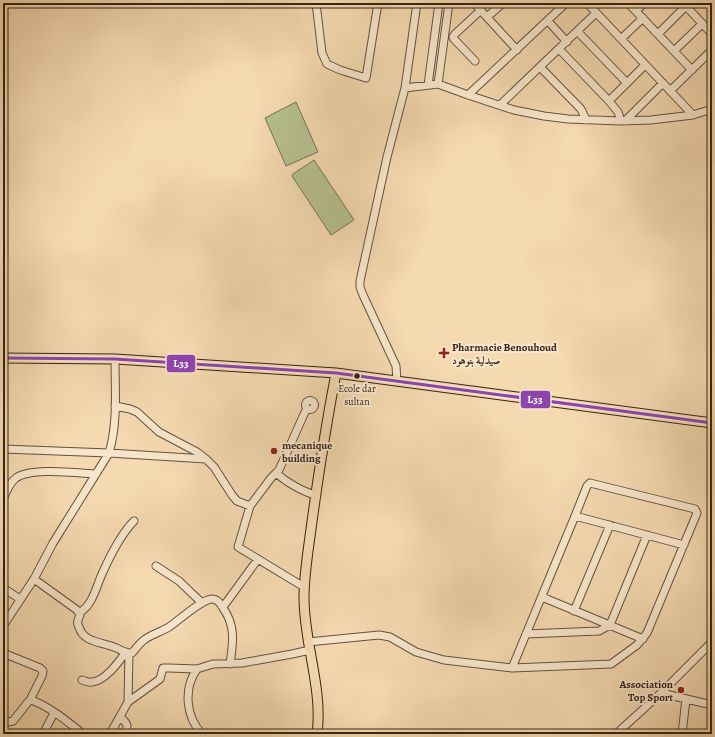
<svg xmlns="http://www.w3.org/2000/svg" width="715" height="737" font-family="Alegreya,Amiri,serif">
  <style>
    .green { fill: #b6c090; stroke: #757254 }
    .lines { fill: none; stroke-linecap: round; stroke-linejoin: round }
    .minor-casing { stroke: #64513d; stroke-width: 9 }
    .major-casing { stroke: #342417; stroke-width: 11 }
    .minor { stroke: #f8e6cc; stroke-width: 7 }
    .major { stroke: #f5d9b0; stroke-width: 9 }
    .bus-1-casing { stroke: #f8e6cc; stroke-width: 6 }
    .bus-1 { stroke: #8e44ad; stroke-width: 3 }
    .poi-dot { fill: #8f2418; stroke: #f8e6cc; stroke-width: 1.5 }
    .bus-dot { fill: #342417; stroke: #f8e6cc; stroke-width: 1.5 }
    .labels { text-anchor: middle; stroke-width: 4; stroke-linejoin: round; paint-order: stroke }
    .bus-label { font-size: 10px; fill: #342417; stroke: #f8e6cc }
    .poi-label { font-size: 11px; font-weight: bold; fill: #342417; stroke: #f8e6cc; text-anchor: start }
    .line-badge { stroke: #f8e6cc; stroke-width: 1.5 }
    .badge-label { font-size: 11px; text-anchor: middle; font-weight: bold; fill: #fff }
  </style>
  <rect width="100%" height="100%" fill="#f5d9b0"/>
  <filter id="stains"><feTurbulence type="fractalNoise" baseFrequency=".005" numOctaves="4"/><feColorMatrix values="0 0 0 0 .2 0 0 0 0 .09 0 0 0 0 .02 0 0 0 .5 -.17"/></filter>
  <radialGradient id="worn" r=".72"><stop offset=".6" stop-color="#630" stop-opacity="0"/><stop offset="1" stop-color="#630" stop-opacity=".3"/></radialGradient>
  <path class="green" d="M296,102L318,152L286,166L265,118Z
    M314,160L354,220L331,235L292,176L293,174Z"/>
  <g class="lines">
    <g class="minor-casing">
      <path id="minor" d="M316,3L322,53L327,64L340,70L366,78L378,3
        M474,3L517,50
        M587,3L693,115
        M628,3L692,70
        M683,3L712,34
        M636,11L644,3
        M487,17L503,3
        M548,21L567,42
        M578,32L627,83
        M658,34L686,6
        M621,39L643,18
        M559,49L609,101L618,112L621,121
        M674,51L702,24
        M475,61L454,39L453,37L455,34L481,10
        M540,67L580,108L582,111L586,120
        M438,84L449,3
        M428,85L439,3
        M405,88L438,84L468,95L514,110L544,116L568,119L621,121L651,120L693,115L712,109
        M670,91L712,50
        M468,95L566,3
        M609,101L645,65
        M500,105L596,13
        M625,121L663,83
        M397,381L396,366L363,295L360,287V281L387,157L405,88L417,3
        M305.5 405a4.5 4.5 0 1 1 9 0a4.5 4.5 0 1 1-9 0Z
        M115,406L130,409L137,412L159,432L197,452L206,459L214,467L232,495L237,501L250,506
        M3,449L109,453L206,459
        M276,473C286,482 303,492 316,495
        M3,499C6,492 10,482 16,478C31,467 77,473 96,474
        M575,516L684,545
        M156,566L179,581L202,603
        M34,579L77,610L80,615C79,617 78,619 78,621C77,622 78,626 79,627C83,642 101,642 114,647C120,649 125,654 132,653C136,648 140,643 144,640C152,634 161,632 169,627C178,621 202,599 212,599C217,599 221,604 223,608C236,626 233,643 230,664
        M304,587L238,547L250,506L271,478L279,470L305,412L307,409
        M3,588L20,599
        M542,597L643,639
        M223,607L258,559
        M574,611L610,525
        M79,613C93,605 96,587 102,574C110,556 120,535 134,521
        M3,626L34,579L53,543L109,453C118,423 115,390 115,359
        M526,634L599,631L610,625L647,535
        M308,642L379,635L390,637L416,652L444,660L512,668L611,664L637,645L647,633L697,513L695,509L590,483L587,486L575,516L512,668
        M3,653L40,668L43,671L42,676L30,700
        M197,669C183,689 186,717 202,734
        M82,680C86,681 88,683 92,682C105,681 118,663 126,652
        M661,693L712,705
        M128,702L129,653
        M120,717C127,723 129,725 125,734
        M3,721L8,722L13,721L28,702L31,700C49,706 68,722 83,734
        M43,734L54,713
        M110,734L128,702L160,679L163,668H169L197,669L213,664L242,663L292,654L310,650
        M616,734L661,693L712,642
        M682,734L686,699"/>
    </g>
    <g class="major-casing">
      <path id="major" d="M3,358L115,359L336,373L712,423
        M317,734C323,688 304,644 304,598C304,575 308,552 311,529C318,477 326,425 336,373"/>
    </g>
    <use href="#minor" class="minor"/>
    <use href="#major" class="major"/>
    <g class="bus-1-casing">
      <path id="bus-1" d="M3,358L115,359L336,373L712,423"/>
    </g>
    <use href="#bus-1" class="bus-1"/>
  </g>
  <g class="poi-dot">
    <path d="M442 347h4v4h4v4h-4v4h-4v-4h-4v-4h4z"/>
    <circle cx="274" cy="451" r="4"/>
    <circle cx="681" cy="690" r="4"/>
  </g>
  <circle class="bus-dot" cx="357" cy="376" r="3.5"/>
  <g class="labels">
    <g class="bus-label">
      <text x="357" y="392">Ecole dar<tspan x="357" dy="13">sultan</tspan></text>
    </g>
    <g class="poi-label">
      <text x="452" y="351">Pharmacie Benouhoud<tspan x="452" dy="13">صيدلية بنوهود</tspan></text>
      <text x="282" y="449">mecanique<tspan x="282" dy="13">building</tspan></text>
      <text x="673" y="688" text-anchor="end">Association<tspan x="673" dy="13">Top Sport</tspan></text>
    </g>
  </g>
  <g class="line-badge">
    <rect x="166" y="354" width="30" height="19" rx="4" fill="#8e44ad"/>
    <rect x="520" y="390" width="31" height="19" rx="4" fill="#8e44ad"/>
  </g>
  <g class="badge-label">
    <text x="181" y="367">L33</text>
    <text x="535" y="403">L33</text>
  </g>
  <rect width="715" height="737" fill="none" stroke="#f5d9b0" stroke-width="16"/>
  <rect x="4" y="4" width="707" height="729" fill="none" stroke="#342417" stroke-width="2"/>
  <rect x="8" y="8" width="699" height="721" fill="none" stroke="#342417"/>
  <rect width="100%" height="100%" filter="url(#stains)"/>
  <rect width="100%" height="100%" fill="url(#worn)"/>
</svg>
